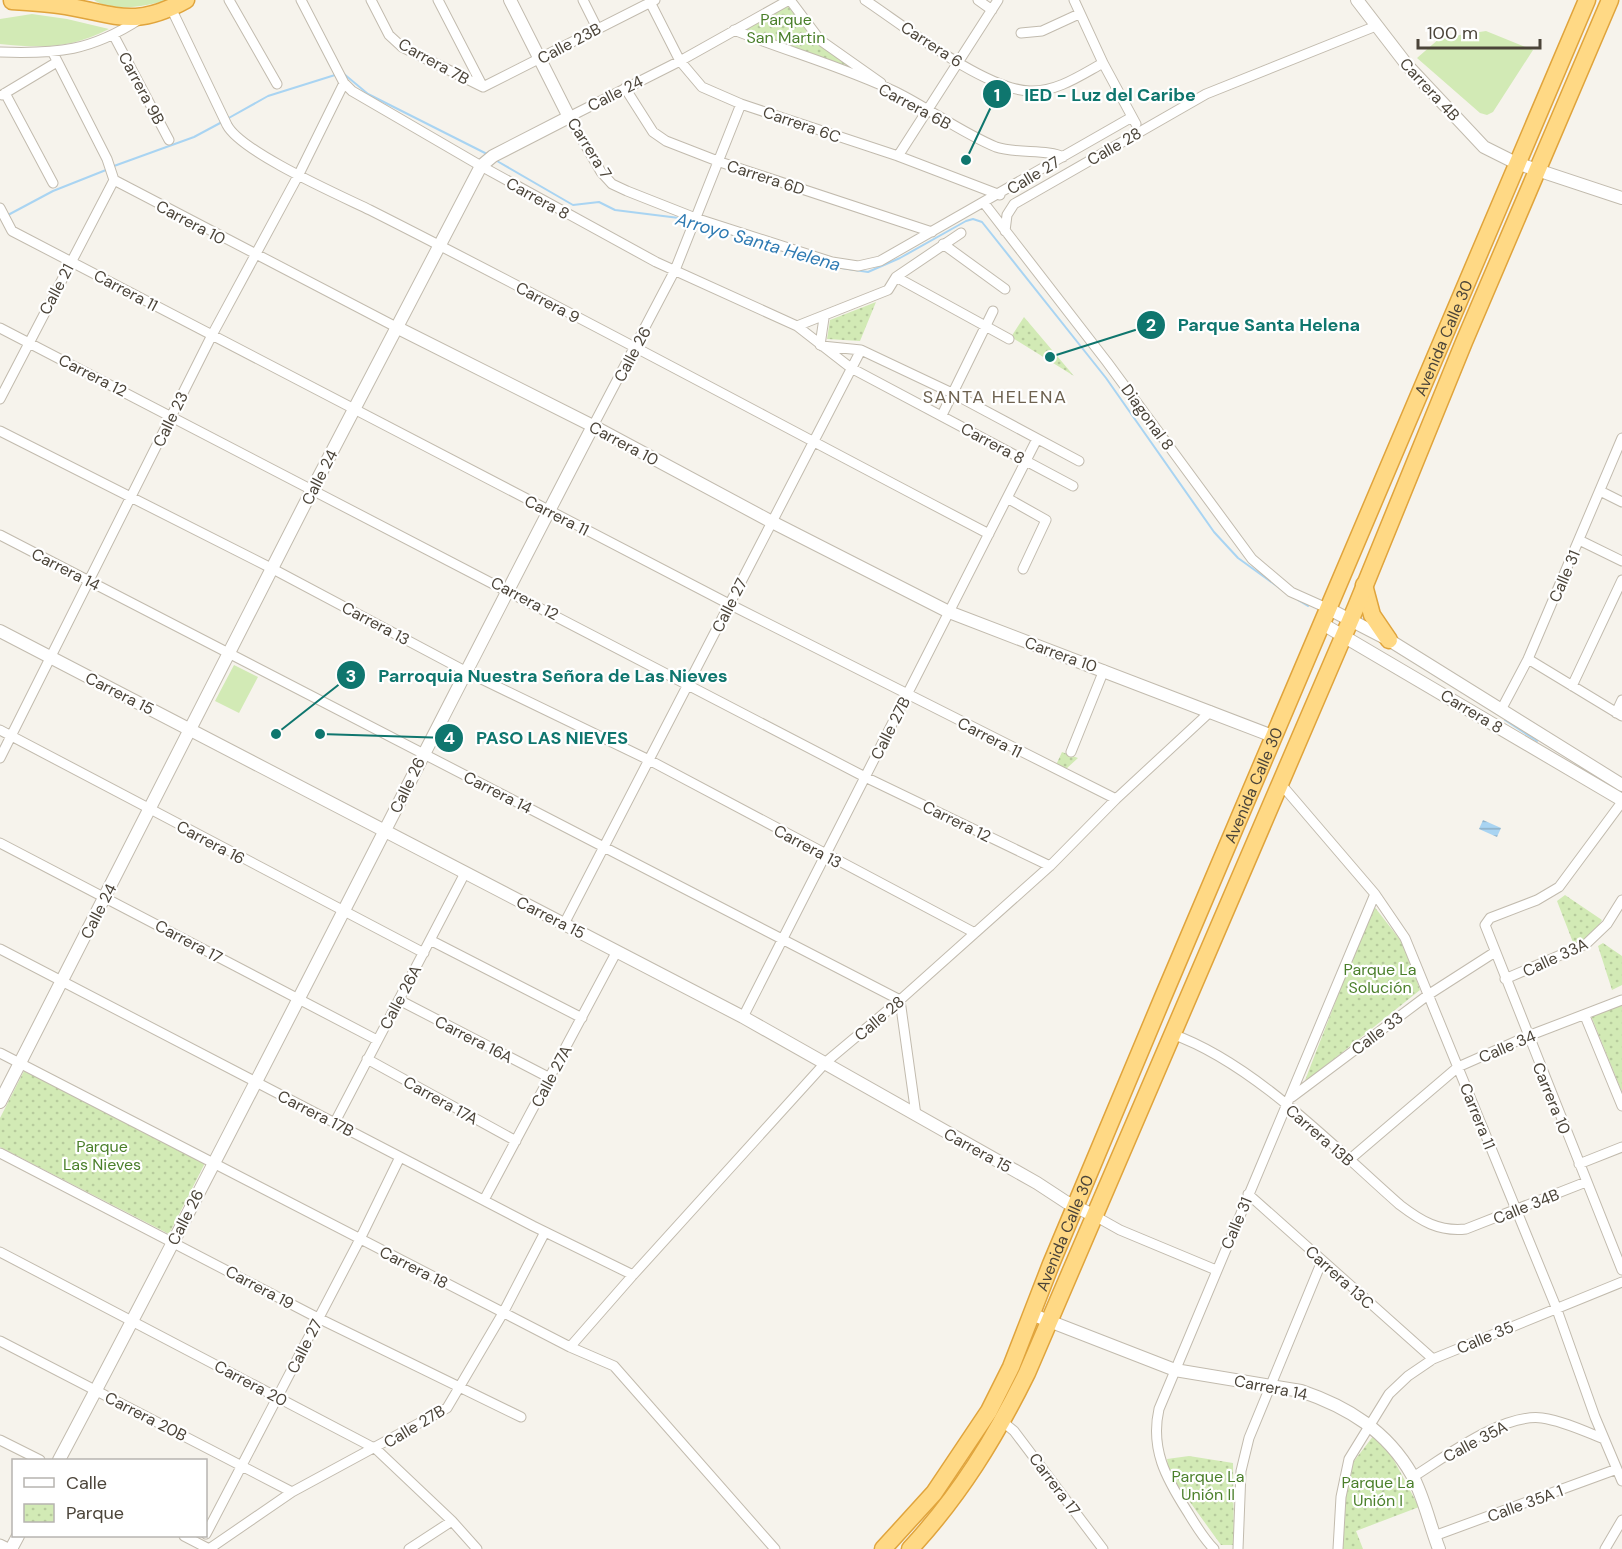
<svg xmlns="http://www.w3.org/2000/svg" width="1622" height="1549" font-family="'DM Sans',sans-serif">
  <style>
    .grass { fill: #d2eab5 }
    .park { fill: url(#park-dots) }
    .water { fill: url(#water-rules) }
    .lines { fill: none; stroke-linecap: round; stroke-linejoin: round }
    .stream { stroke: #a9d4f2; stroke-width: 2 }
    .minor-casing { stroke: #c2bbae; stroke-width: 11 }
    .tertiary-casing { stroke: #c2bbae; stroke-width: 14 }
    .trunk-casing { stroke: #e0a43c; stroke-width: 19 }
    .minor { stroke: #fff; stroke-width: 9 }
    .tertiary { stroke: #fff; stroke-width: 12 }
    .trunk { stroke: #ffd985; stroke-width: 16 }
    .labels { text-anchor: middle; stroke-width: 4.5; stroke-linejoin: round; paint-order: stroke }
    .park-label { font-size: 16px; fill: #4a7f2a; stroke: #fff }
    .street-label { font-size: 16px; fill: #4b4439; stroke: #fff }
    .water-label { font-size: 18px; font-style: italic; fill: #2e7ab2; stroke: #fff }
    .neighbourhood-label { font-size: 18px; letter-spacing: 1.5px; fill: #6e6250; stroke: #fff }
    .leader { fill: none; stroke: #0f766e; stroke-width: 2 }
    .callout-dot { fill: #0f766e; stroke: #fff; stroke-width: 2 }
    .mark-label { font-size: 18px; text-anchor: middle; font-weight: bold; fill: #fff }
    .callout-label { font-size: 18px; text-anchor: middle; font-weight: bold; fill: #0f766e; stroke: #fff; stroke-width: 4.5; stroke-linejoin: round; paint-order: stroke }
  </style>
  <defs>
    <pattern id="park-dots" width="8" height="8" patternUnits="userSpaceOnUse" patternTransform="scale(1.5)"><rect width="8" height="8" fill="#d2eab5"/><path d="M2 2h.1M6 6h.1" fill="none" stroke="#b6ca9c" stroke-width="1.8" stroke-linecap="round"/></pattern>
    <pattern id="water-rules" width="6" height="5" patternUnits="userSpaceOnUse" patternTransform="scale(1.5)"><rect width="6" height="5" fill="#a9d4f2"/><path d="M0 2.5h6" fill="none" stroke="#8caec5"/></pattern>
  </defs>
  <rect width="100%" height="100%" fill="#f6f3ec"/>
  <path class="grass" d="M94,0H170C146,5 115,14 94,0Z
    M32,14L67,19L109,29C70,49 42,48 0,44V19Z
    M1486,31L1533,50L1493,112L1487,115L1480,113L1417,58L1440,38Z
    M234,665L258,677L239,713L215,701Z"/>
  <path class="park" d="M789,4L809,31L865,75L743,31Z
    M876,302L860,341L827,339L830,320Z
    M1024,317L1074,376L1011,337Z
    M1062,752L1078,758L1066,769L1056,765Z
    M1565,895L1602,920L1594,933L1574,945L1557,901Z
    M1373,905L1405,946L1420,990L1304,1083Z
    M1603,943L1622,956V985L1612,990L1598,946Z
    M1622,995V1092L1589,1011Z
    M24,1071L205,1163L169,1234L0,1147V1118Z
    M1374,1435L1389,1451L1419,1507L1356,1531L1363,1549H1343V1510L1351,1465Z
    M1189,1456L1233,1463L1234,1545H1221L1169,1473L1167,1459Z"/>
  <path class="water" d="M1483,820L1501,828L1497,837L1479,829Z"/>
  <g class="lines">
    <path class="stream" d="M344,74L368,94L487,154
      M227,119L268,96L335,75
      M497,161L573,205L599,202L615,210L687,219
      M114,166L194,137L222,122
      M8,215L53,191L106,170
      M715,229L829,266
      M835,267L868,272L900,258L966,221L973,219L982,222L1106,378L1214,532L1238,558L1288,594
      M1298,600L1308,606
      M1505,720L1537,741"/>
    <g class="minor-casing">
      <path id="minor" d="M229,0L277,84
        M301,0L344,83L352,91L481,166L656,262L797,326L851,368L1073,486
        M371,0L389,35L402,47L483,87
        M438,0L483,87
        M583,0L597,28
        M649,0L680,61L702,87L741,104L898,156L1000,195
        M789,0L680,61L569,117L601,172L612,184L627,191L698,219L832,262L858,266L880,261L1132,117
        M790,0L820,40L881,83
        M865,0C904,26 985,90 1030,91C1057,92 1081,75 1103,63
        M978,0L992,10
        M1074,0L1103,63L1136,124
        M171,8L227,125C241,152 339,195 370,210C578,315 782,426 989,534
        M734,30C786,51 847,68 896,92C930,109 960,132 996,147C1016,154 1049,149 1063,157
        M1021,33L1042,31L1079,14
        M114,36L169,140
        M0,52C58,54 91,51 140,19
        M53,53L107,159L114,180L396,327
        M483,87L655,0
        M625,88L653,132L666,141L720,162L932,232
        M5,93L53,183
        M2,95L57,62
        M898,156L998,0
        M984,203L1107,362L1252,559L1291,592L1329,609
        M0,208L12,231L729,604L1116,799
        M1005,231L1007,215L1014,204L1206,94L1376,26
        M943,244L1005,289
        M896,277L1009,339
        M797,326L888,290L896,277L961,233
        M0,328L865,777L1050,866
        M820,345L824,318
        M822,346L861,350L952,393L1079,461
        M0,399L114,180
        M942,415L993,311
        M593,426L675,270L741,104
        M0,431L273,569L465,671L649,760L975,933
        M1600,491L1622,502
        M1007,498L1046,520L1023,569
        M0,535L900,1000L916,1115
        M1579,540L1622,561
        M1528,659L1622,716
        M1572,686L1622,580
        M1501,710L1528,659L1622,438
        M1616,713L1622,700
        M0,730L424,953
        M1071,752L1104,670
        M0,758L212,335L299,174L344,83
        M1280,783L1375,894L1405,938L1556,1307L1595,1417L1622,1481
        M1622,802L1559,887L1537,900L1490,918L1485,925L1622,1270
        M0,843L377,1040
        M564,924L861,350
        M430,940L582,1018
        M0,949L533,1226L633,1275
        M1505,979L1586,944L1607,924L1622,900
        M399,1000L550,1078
        M1585,1016L1622,1106
        M743,1017L1037,439
        M1172,1034C1254,1063 1335,1148 1400,1205C1421,1221 1439,1232 1466,1229L1586,1182
        M0,1053L570,1347L614,1366L775,1549
        M367,1059L516,1141
        M1292,1097L1428,995L1495,952
        M335,1122L465,873
        M0,1153L318,1318L521,1417
        M1349,1160L1458,1067L1528,1036L1622,1000
        M1579,1164L1622,1147
        M1248,1194L1433,1359
        M484,1200L617,951
        M1095,1216L1120,1230L1216,1270
        M0,1252L376,1449L452,1521L477,1549
        M0,1341L292,1492
        M570,1347L633,1275L826,1062L900,1000L1050,866L1116,799L1211,711
        M1003,1422L1014,1431L1103,1549
        M0,1440L40,1460
        M1413,1477C1445,1457 1503,1413 1542,1418C1563,1421 1584,1431 1604,1439
        M206,1534L360,1239L400,1157
        M184,1536L209,1549
        M1434,1536L1617,1469
        M0,1544L10,1549
        M209,1549L292,1492L447,1408L503,1313L545,1232
        M409,1549L452,1521
        M1214,1549C1203,1538 1195,1524 1187,1511C1166,1478 1150,1449 1159,1409L1375,894
        M1238,1549L1241,1471L1249,1438L1322,1261
        M1338,1549L1341,1497L1349,1459L1389,1394L1408,1376L1433,1359L1622,1282
        M1605,1549L1622,1520"/>
    </g>
    <g class="tertiary-casing">
      <path id="tertiary" d="M1357,0L1407,65L1484,147L1516,163L1622,198
        M396,327L593,426L772,522L949,612L1275,737
        M1329,609L1389,640L1622,785
        M1321,623L1622,800
        M0,631L743,1017L1037,1183L1066,1202L1095,1216
        M0,1102L313,488L481,166L493,156L569,117L510,0
        M1031,1314L1175,1370L1301,1391C1348,1407 1387,1431 1412,1475C1424,1497 1430,1526 1439,1549
        M59,1460C241,1117 414,770 593,426
        M11,1549L18,1536"/>
    </g>
    <g class="trunk-casing">
      <g id="trunk">
        <path d="M12,1C28,2 44,3 59,5C114,13 132,30 186,0"/>
        <path d="M1364,585L1372,615L1389,640"/>
        <path id="s1" d="M883,1549L934,1493L989,1411L1011,1367L1051,1264L1163,997L1587,0"/>
        <path d="M910,1549C960,1495 995,1438 1027,1373L1356,607L1464,342L1610,0"/>
      </g>
    </g>
    <use href="#minor" class="minor"/>
    <use href="#tertiary" class="tertiary"/>
    <use href="#trunk" class="trunk"/>
  </g>
  <g class="labels">
    <g class="park-label">
      <text x="786" y="25">Parque<tspan x="786" dy="18">San Martin</tspan></text>
      <text x="1380" y="975">Parque La<tspan x="1380" dy="18">Solución</tspan></text>
      <text x="102" y="1152">Parque<tspan x="102" dy="18">Las Nieves</tspan></text>
      <text x="1208" y="1482">Parque La<tspan x="1208" dy="18">Unión II</tspan></text>
      <text x="1378" y="1488">Parque La<tspan x="1378" dy="18">Unión I</tspan></text>
    </g>
    <g class="street-label">
      <text transform="translate(569 43) rotate(-28)" y="6">Calle 23B</text>
      <text transform="translate(932 44) rotate(33)" y="6">Carrera 6</text>
      <text transform="translate(434 61) rotate(29)" y="6">Carrera 7B</text>
      <text transform="translate(142 88) rotate(62)" y="6">Carrera 9B</text>
      <text transform="translate(1430 89) rotate(47)" y="6">Carrera 4B</text>
      <text transform="translate(615 93) rotate(-27)" y="6">Calle 24</text>
      <text transform="translate(915 106) rotate(28)" y="6">Carrera 6B</text>
      <text transform="translate(802 124) rotate(19)" y="6">Carrera 6C</text>
      <text transform="translate(1114 146) rotate(-30)" y="6">Calle 28</text>
      <text transform="translate(590 148) rotate(58)" y="6">Carrera 7</text>
      <text transform="translate(1033 175) rotate(-31)" y="6">Calle 27</text>
      <text transform="translate(766 177) rotate(18)" y="6">Carrera 6D</text>
      <text transform="translate(538 198) rotate(29)" y="6">Carrera 8</text>
      <text transform="translate(191 222) rotate(28)" y="6">Carrera 10</text>
      <text transform="translate(56 289) rotate(-62)" y="6">Calle 21</text>
      <text transform="translate(126 290) rotate(28)" y="6">Carrera 11</text>
      <text transform="translate(548 302) rotate(28)" y="6">Carrera 9</text>
      <text dy="6" stroke="none"><textPath href="#s1" startOffset="1340">Avenida Calle 30</textPath></text>
      <text transform="translate(632 354) rotate(-62)" y="6">Calle 26</text>
      <text transform="translate(93 375) rotate(27)" y="6">Carrera 12</text>
      <text transform="translate(1148 417) rotate(54)" y="6">Diagonal 8</text>
      <text transform="translate(170 419) rotate(-64)" y="6">Calle 23</text>
      <text transform="translate(624 443) rotate(28)" y="6">Carrera 10</text>
      <text transform="translate(993 443) rotate(28)" y="6">Carrera 8</text>
      <text transform="translate(319 477) rotate(-63)" y="6">Calle 24</text>
      <text transform="translate(557 515) rotate(27)" y="6">Carrera 11</text>
      <text transform="translate(66 569) rotate(27)" y="6">Carrera 14</text>
      <text transform="translate(1564 576) rotate(-67)" y="6">Calle 31</text>
      <text transform="translate(525 598) rotate(28)" y="6">Carrera 12</text>
      <text transform="translate(729 605) rotate(-63)" y="6">Calle 27</text>
      <text transform="translate(376 623) rotate(28)" y="6">Carrera 13</text>
      <text transform="translate(1061 654) rotate(20)" y="6">Carrera 10</text>
      <text transform="translate(120 693) rotate(27)" y="6">Carrera 15</text>
      <text transform="translate(1472 711) rotate(31)" y="6">Carrera 8</text>
      <text transform="translate(890 728) rotate(-63)" y="6">Calle 27B</text>
      <text transform="translate(990 737) rotate(27)" y="6">Carrera 11</text>
      <text transform="translate(407 785) rotate(-64)" y="6">Calle 26</text>
      <text dy="6" stroke="none"><textPath href="#s1" startOffset="854">Avenida Calle 30</textPath></text>
      <text transform="translate(498 792) rotate(27)" y="6">Carrera 14</text>
      <text transform="translate(957 821) rotate(26)" y="6">Carrera 12</text>
      <text transform="translate(211 842) rotate(28)" y="6">Carrera 16</text>
      <text transform="translate(808 846) rotate(28)" y="6">Carrera 13</text>
      <text transform="translate(98 911) rotate(-63)" y="6">Calle 24</text>
      <text transform="translate(551 917) rotate(27)" y="6">Carrera 15</text>
      <text transform="translate(189 941) rotate(28)" y="6">Carrera 17</text>
      <text transform="translate(1555 957) rotate(-25)" y="6">Calle 33A</text>
      <text transform="translate(400 997) rotate(-62)" y="6">Calle 26A</text>
      <text transform="translate(879 1018) rotate(-40)" y="6">Calle 28</text>
      <text transform="translate(1377 1033) rotate(-37)" y="6">Calle 33</text>
      <text transform="translate(474 1039) rotate(27)" y="6">Carrera 16A</text>
      <text transform="translate(1507 1046) rotate(-23)" y="6">Calle 34</text>
      <text transform="translate(551 1076) rotate(-62)" y="6">Calle 27A</text>
      <text transform="translate(1552 1098) rotate(68)" y="6">Carrera 10</text>
      <text transform="translate(441 1100) rotate(29)" y="6">Carrera 17A</text>
      <text transform="translate(316 1113) rotate(27)" y="6">Carrera 17B</text>
      <text transform="translate(1478 1116) rotate(68)" y="6">Carrera 11</text>
      <text transform="translate(1320 1135) rotate(41)" y="6">Carrera 13B</text>
      <text transform="translate(978 1150) rotate(29)" y="6">Carrera 15</text>
      <text transform="translate(1526 1206) rotate(-22)" y="6">Calle 34B</text>
      <text transform="translate(185 1217) rotate(-63)" y="6">Calle 26</text>
      <text transform="translate(1236 1223) rotate(-67)" y="6">Calle 31</text>
      <text dy="6" stroke="none"><textPath href="#s1" startOffset="368">Avenida Calle 30</textPath></text>
      <text transform="translate(414 1267) rotate(27)" y="6">Carrera 18</text>
      <text transform="translate(1340 1277) rotate(42)" y="6">Carrera 13C</text>
      <text transform="translate(260 1287) rotate(28)" y="6">Carrera 19</text>
      <text transform="translate(1485 1337) rotate(-23)" y="6">Calle 35</text>
      <text transform="translate(304 1346) rotate(-63)" y="6">Calle 27</text>
      <text transform="translate(251 1383) rotate(28)" y="6">Carrera 20</text>
      <text transform="translate(1271 1387) rotate(11)" y="6">Carrera 14</text>
      <text transform="translate(146 1416) rotate(27)" y="6">Carrera 20B</text>
      <text transform="translate(414 1426) rotate(-31)" y="6">Calle 27B</text>
      <text transform="translate(1475 1441) rotate(-28)" y="6">Calle 35A</text>
      <text transform="translate(1055 1484) rotate(53)" y="6">Carrera 17</text>
      <text transform="translate(1525 1503) rotate(-20)" y="6">Calle 35A 1</text>
    </g>
    <g class="water-label">
      <text transform="translate(758 242) rotate(16)" y="6">Arroyo Santa Helena</text>
    </g>
    <g class="neighbourhood-label">
      <text x="995" y="403">SANTA HELENA</text>
    </g>
  </g>
  <path class="leader" d="M966 160L997 94M1050 357L1151 325M276 734L351 675M320 734L449 738"/>
  <g class="callout-dot">
    <circle cx="966" cy="160" r="6"/>
    <circle cx="1050" cy="357" r="6"/>
    <circle cx="276" cy="734" r="6"/>
    <circle cx="320" cy="734" r="6"/>
    <circle cx="997" cy="94" r="15"/>
    <circle cx="1151" cy="325" r="15"/>
    <circle cx="351" cy="675" r="15"/>
    <circle cx="449" cy="738" r="15"/>
  </g>
  <g class="mark-label">
    <text x="997" y="101">1</text>
    <text x="1151" y="331">2</text>
    <text x="351" y="682">3</text>
    <text x="449" y="744">4</text>
  </g>
  <g class="callout-label">
    <text x="1110" y="101">IED - Luz del Caribe</text>
    <text x="1269" y="331">Parque Santa Helena</text>
    <text x="553" y="682">Parroquia Nuestra Señora de Las Nieves</text>
    <text x="552" y="744">PASO LAS NIEVES</text>
  </g>
  <rect x="12" y="1459" width="195" height="78" fill="#ffffff" stroke="#b7b4b0" stroke-width="1.5"/>
  <rect x="24" y="1478" width="30" height="9" fill="#ffffff" stroke="#b7b4b0" stroke-width="1.5"/>
  <text x="66" y="1489" font-size="18" fill="#4b4439">Calle</text>
  <rect x="24" y="1504" width="30" height="18" fill="url(#park-dots)" stroke="#b7b4b0" stroke-width="1.5"/>
  <text x="66" y="1519" font-size="18" fill="#4b4439">Parque</text>
  <path d="M1418 39v9h122v-9" fill="none" stroke="#4b4439" stroke-width="3"/>
  <text x="1427" y="39" font-size="18" fill="#4b4439" stroke="#ffffff" stroke-width="4.5" paint-order="stroke">100 m</text>
</svg>
